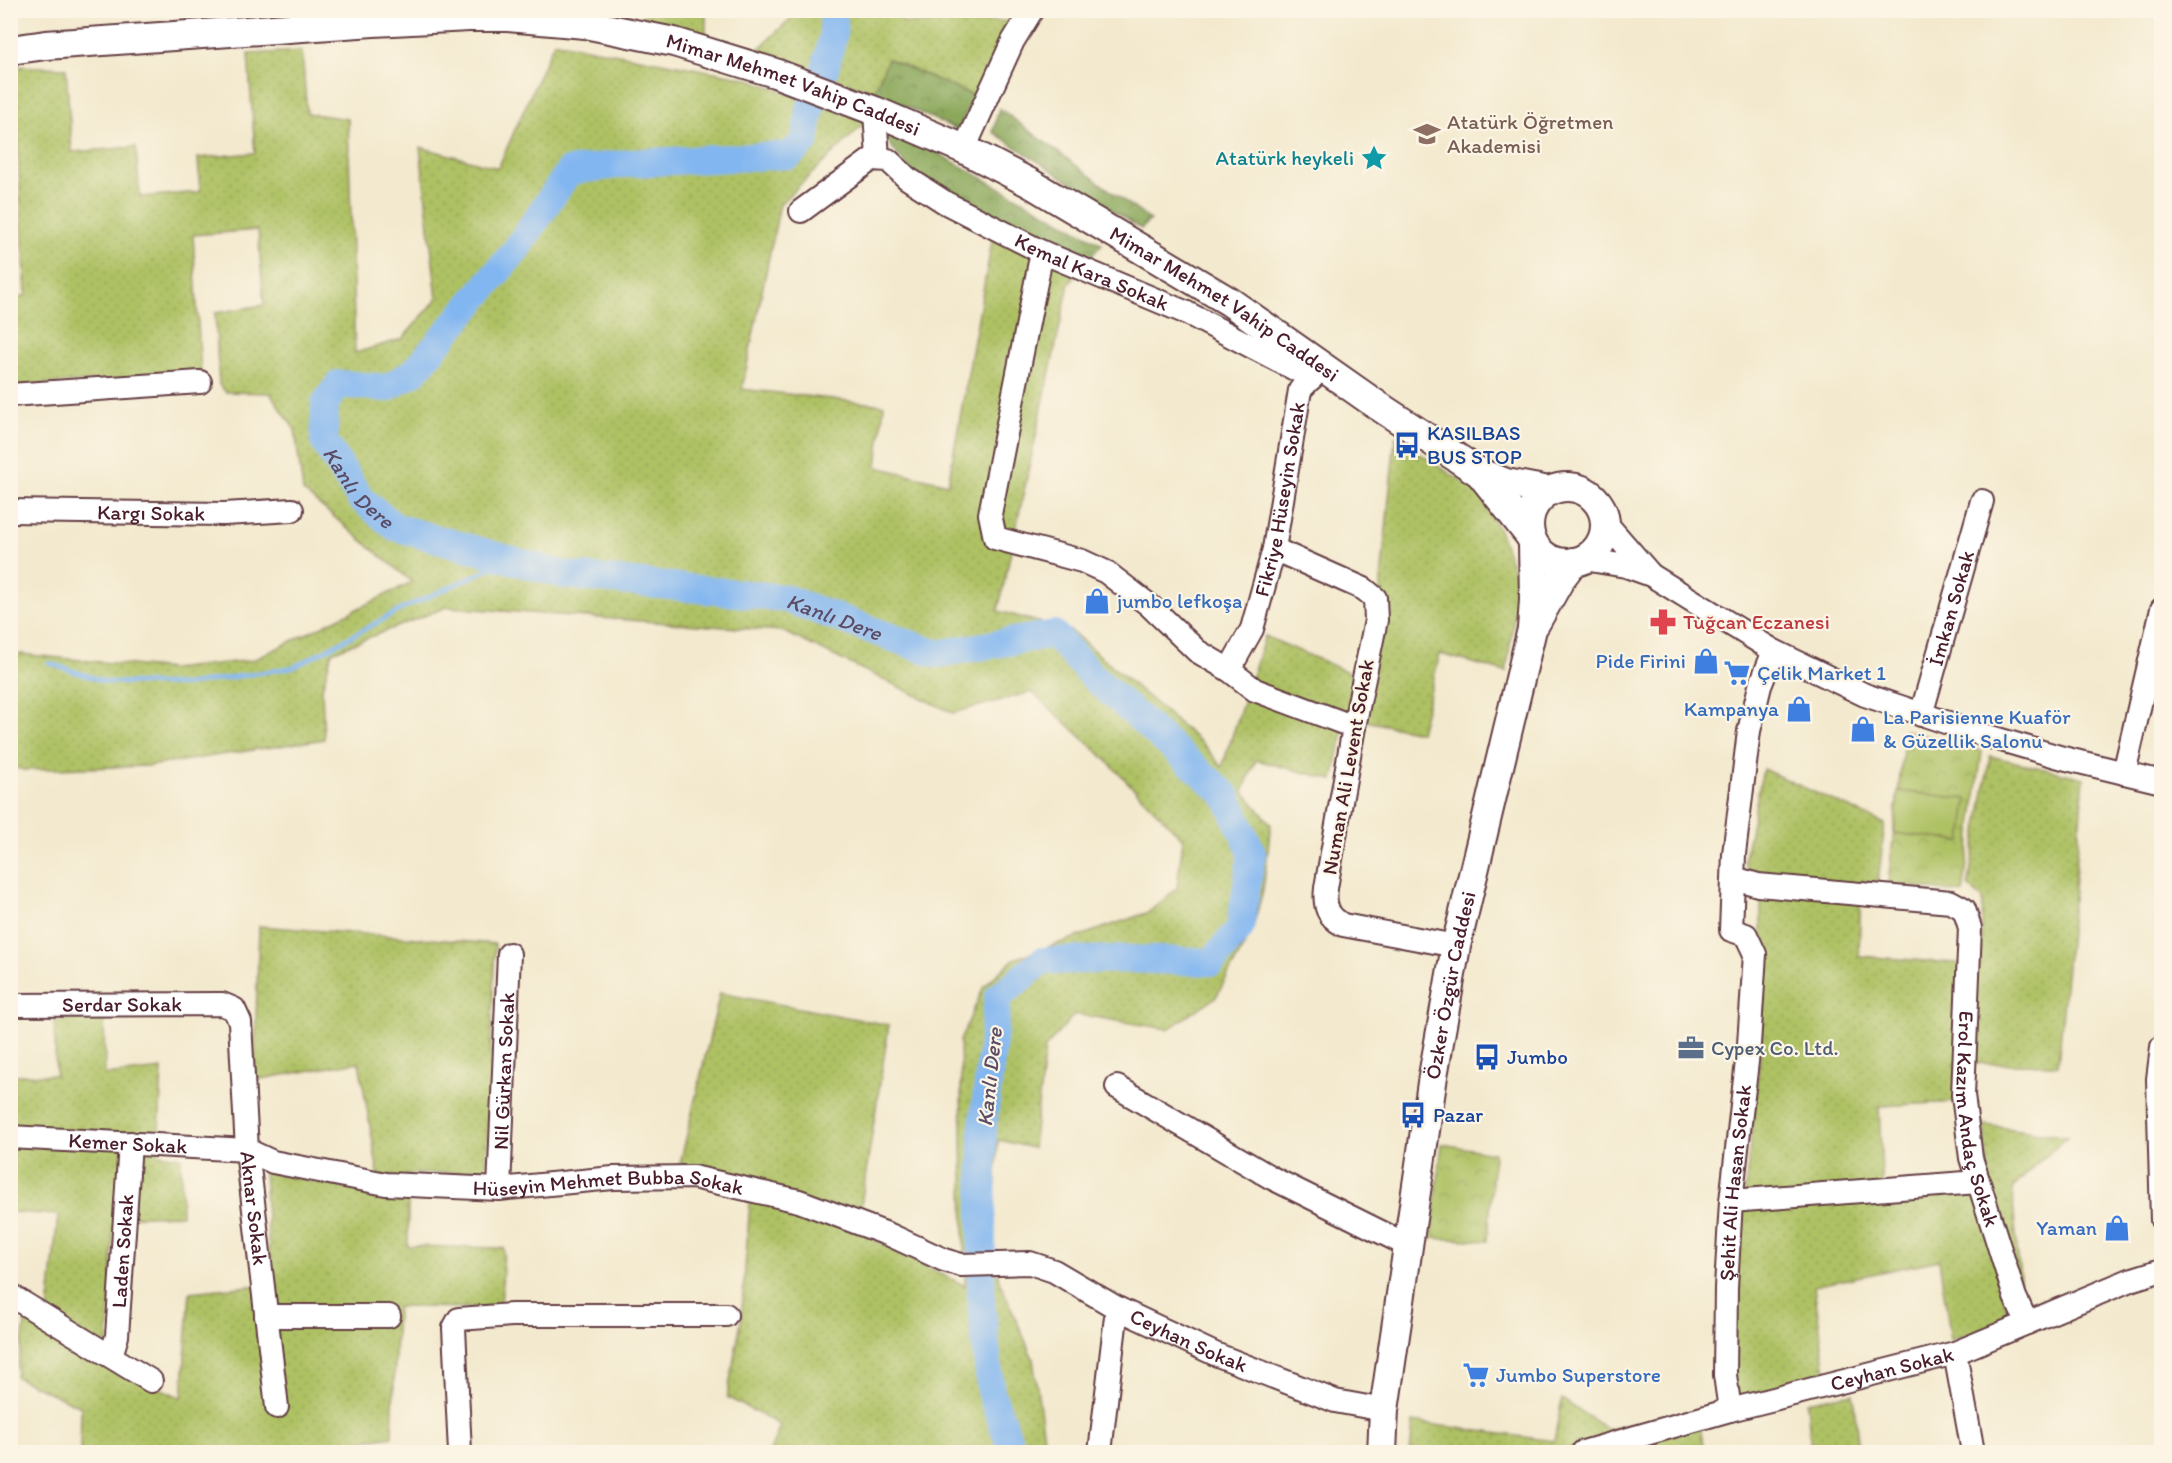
<svg xmlns="http://www.w3.org/2000/svg" width="2172" height="1463" font-family="Itim,sans-serif">
  <style>
    .grass { fill: url(#grass-dots); stroke: #7c7048; stroke-width: 1.5 }
    .forest { fill: url(#forest-crowns); stroke: #6a6342; stroke-width: 1.5 }
    .park { fill: url(#park-crowns); stroke: #7c7048; stroke-width: 1.5 }
    .garden { fill: #aec164; stroke: #7c7048; stroke-width: 1.5 }
    .lines { fill: none; stroke-linecap: round; stroke-linejoin: round }
    .stream { stroke: #82b6f0; stroke-width: 4.5 }
    .river { stroke: #82b6f0; stroke-width: 28 }
    .minor-casing { stroke: #633d43; stroke-width: 26 }
    .major-casing { stroke: #633d43; stroke-width: 32 }
    .minor { stroke: #fff; stroke-width: 22 }
    .major { stroke: #fff; stroke-width: 28 }
    .labels { text-anchor: middle; stroke-width: 4.5; stroke-linejoin: round; paint-order: stroke }
    .street-label { font-size: 21px; fill: #4a1f2b; stroke: #fcf5e5 }
    .education-label { font-size: 21px; fill: #785e54; stroke: #fcf5e5; text-anchor: start }
    .culture-label { font-size: 21px; fill: #0d838f; stroke: #fcf5e5; text-anchor: end }
    .transit-label { font-size: 21px; fill: #164399; stroke: #fcf5e5; text-anchor: start }
    .shop-label { font-size: 21px; fill: #366cbe; stroke: #fcf5e5; text-anchor: start }
    .health-label { font-size: 21px; fill: #be3a42; stroke: #fcf5e5; text-anchor: start }
    .service-label { font-size: 21px; fill: #4e5e75; stroke: #fcf5e5; text-anchor: start }
    .water-label { font-size: 22px; font-style: italic; fill: #5b4c66; stroke: #fcf5e5 }
  </style>
  <defs>
    <pattern id="grass-dots" width="8" height="8" patternUnits="userSpaceOnUse" patternTransform="scale(1.5)"><rect width="8" height="8" fill="#aec164"/><path d="M2 2h.1M6 6h.1" fill="none" stroke="#97a557" stroke-width="1.8" stroke-linecap="round"/></pattern>
    <pattern id="forest-crowns" width="20" height="18" patternUnits="userSpaceOnUse" patternTransform="scale(1.5)"><rect width="20" height="18" fill="#8aa75a"/><path d="M2 6a3 3 0 1 1 6 0M12 15a3 3 0 1 1 6 0" fill="none" stroke="#73874b"/></pattern>
    <pattern id="park-crowns" width="20" height="18" patternUnits="userSpaceOnUse" patternTransform="scale(1.5)"><rect width="20" height="18" fill="#aec164"/><path d="M2 6a3 3 0 1 1 6 0M12 15a3 3 0 1 1 6 0" fill="none" stroke="#97a557"/></pattern>
  </defs>
  <rect width="100%" height="100%" fill="#fcf5e5"/>
  <filter id="ink" filterUnits="userSpaceOnUse"><feTurbulence type="fractalNoise" baseFrequency=".0167" numOctaves="2"/><feDisplacementMap in="SourceGraphic" scale="12" xChannelSelector="R" yChannelSelector="G"/><feConvolveMatrix kernelMatrix="1 2 1 2 8 2 1 2 1" color-interpolation-filters="sRGB"/></filter>
  <filter id="wash" filterUnits="userSpaceOnUse"><feTurbulence type="fractalNoise" baseFrequency=".008" numOctaves="4" result="noise"/><feDisplacementMap in="SourceGraphic" scale="24" xChannelSelector="R" yChannelSelector="G"/><feGaussianBlur stdDeviation="1.35" result="paint"/><feColorMatrix in="noise" values="0 0 0 0 0 0 0 0 0 0 0 0 0 0 0 0 0 1.4 0 .05"/><feComposite in="paint" operator="in"/></filter>
  <g filter="url(#wash)">
    <rect width="100%" height="100%" fill="#f3e9ce"/>
    <path class="grass" d="M644,11H706V37L644,18Z
      M799,11H897L904,23L1009,21L1015,11H1024L974,96L888,59L874,92L754,53Z
      M554,42L746,78L867,121L780,204L742,389L884,405L877,467L948,484L996,219L1087,261L1069,284L998,611L1071,631L1204,745L1222,767L1265,636L1371,682L1395,437L1479,493L1499,530L1519,585L1506,672L1440,654L1420,732L1346,717L1333,780L1256,760L1243,791L1271,824L1263,890L1252,931L1216,997L1168,1029L1075,1014L1045,1048L1033,1148L998,1140L992,1247L999,1279L1033,1359L1046,1452H770L780,1425L727,1397L741,1321L752,1176L680,1164L720,993L889,1025L857,1231L965,1286L960,1041L984,986L1014,959L1149,912L1177,888L1183,839L1103,757L1032,692L953,713L782,631L447,607L332,652L322,689L324,739L149,766L23,770L11,766V653L171,669L253,660L412,582L303,491L295,430L270,393L226,392L219,385L215,313L264,305L258,230L193,235L201,374L11,386V300L26,295L13,66L66,68L72,152L136,147L140,197L200,192L198,158L255,153L248,54L302,51L307,113L348,119L355,353L402,339L437,299L420,147L498,168Z
      M1990,756L2084,778L2058,1065L1955,1063L1958,1102L1879,1106L1883,1199L1989,1186L1984,1125L2068,1137L2040,1161L2012,1189L2020,1281L2003,1291L2009,1320L1951,1340L1939,1260L1814,1286L1826,1373L1721,1405L1761,1047V904L1744,861L1763,769L1885,824L1878,883L1861,881L1859,956L1980,965L1983,899L1968,886Z
      M259,926L495,944L486,1171L408,1174V1246L504,1248L501,1308L397,1307L392,1436L290,1452H80L81,1407L16,1377L26,1319L46,1331L58,1215L11,1212L10,1075H56L54,1021L104,1016L105,1075L162,1069L158,1154L181,1157L182,1215L114,1217L107,1365L182,1398L190,1292L271,1284L264,1171L382,1196L359,1062L254,1080Z
      M1853,1393L1859,1452H1811L1807,1402Z
      M1562,1399L1607,1429L1698,1412L1704,1452H1410L1413,1422L1554,1441Z"/>
    <path class="forest" d="M888,59L974,96L958,130L874,92Z
      M999,108L1150,220L1141,229L993,132Z
      M892,128L1102,244L1087,261L996,219L909,170L882,134Z"/>
    <path class="park" d="M1905,730L1982,751L1963,893L1888,884Z
      M1442,1144L1494,1153L1488,1241L1431,1238Z"/>
    <path class="garden" d="M1898,791L1967,799L1962,841L1894,833Z"/>
    <g class="lines">
      <path class="stream" d="M49,663L106,682L186,685L294,667L404,608L511,559"/>
      <path class="river" id="s1" d="M834,10L833,36L825,69L810,109L805,141L790,155L631,163L569,171L515,251L414,372L387,388L339,384L325,403L324,441L360,498L395,527L565,575L784,598L937,654L1054,634L1093,677L1226,795L1252,853L1240,928L1212,962L1126,959L1042,961L998,997L983,1126L981,1302L991,1393L1013,1452"/>
    </g>
  </g>
  <g filter="url(#ink)">
    <g class="lines">
      <g class="minor-casing">
        <g id="minor">
          <path d="M875,111L878,159"/>
          <path d="M964,149L1013,41L1032,10"/>
          <path id="s2" d="M801,211L872,159L888,160L907,178L946,203L1042,252L1187,313L1312,378"/>
          <path d="M1042,252L990,514L995,538L1082,561L1106,572L1149,605L1197,651L1229,670L1255,690L1354,727"/>
          <path d="M10,395L200,382"/>
          <path id="s3" d="M10,511L224,514L292,510"/>
          <path d="M1604,521L1650,574"/>
          <path d="M1274,549L1364,589L1375,598L1376,620L1354,727L1326,888C1324,906 1327,916 1343,925L1456,946"/>
          <path d="M1584,559L1626,566L1651,575L1774,651L1865,695L1984,735L2063,758L2162,782"/>
          <path id="s4" d="M1229,670L1252,629L1274,549L1300,390L1322,367"/>
          <path id="s5" d="M1921,715L1982,501"/>
          <path d="M2124,773L2162,609"/>
          <path id="s6" d="M1734,878L1758,885L1951,902L1964,909L1970,928L1963,1095L1971,1158L2015,1297L2027,1323"/>
          <path id="s7" d="M10,1005L222,1004L234,1009L240,1022L247,1150L277,1407"/>
          <path d="M2162,1047L2158,1079L2162,1220"/>
          <path d="M1117,1087L1270,1177L1409,1246"/>
          <path id="s8" d="M10,1137L247,1150L273,1162L386,1184L499,1189L613,1178L693,1177L799,1201L890,1235L944,1260L961,1265L1030,1263L1054,1271L1117,1308L1215,1354L1335,1401L1384,1410"/>
          <path id="s9" d="M499,1189L509,954"/>
          <path d="M1731,1201L1978,1182"/>
          <path d="M10,1295L151,1381"/>
          <path d="M266,1316H389"/>
          <path d="M1955,1353L1973,1452"/>
          <path id="s10" d="M111,1356L117,1336L130,1143"/>
          <path id="s11" d="M1730,1410L1725,1375L1726,1288L1731,1201L1749,1044L1755,954L1746,935L1731,930L1734,854L1749,731L1760,686L1774,651"/>
          <path d="M460,1452L454,1328L459,1319L512,1315H726"/>
          <path d="M1100,1452L1117,1308"/>
          <path id="s12" d="M1583,1452L1730,1410L1955,1353L2130,1280L2162,1270"/>
        </g>
      </g>
      <g class="major-casing">
        <g id="major">
          <path id="s13" d="M10,50L46,45L373,22L469,17H508L585,24L674,42L775,73L875,111L964,149L1030,183L1230,302L1374,403L1480,473L1506,483L1549,491"/>
          <path d="M1480,473L1530,536"/>
          <circle cx="1567" cy="525" r="38"/>
          <path d="M1535,624L1561,578L1573,562"/>
          <path id="s14" d="M1382,1452L1384,1410L1433,1076L1456,946L1532,629L1534,600L1533,544"/>
        </g>
      </g>
      <use href="#minor" class="minor"/>
      <use href="#major" class="major"/>
    </g>
  </g>
  <defs>
    <g id="university-bare" transform="scale(2.07)"><path d="M0-5L7-2L0 1L-7-2ZM-4 1L0 2.5L4 1V4Q0 6-4 4Z" fill="#8d6e63" stroke="#fcf5e5" stroke-width="2.5" paint-order="stroke"/></g>
    <g id="sight-bare" transform="scale(2.07)"><path d="M0-6L1.8-2.2L6-1.7L2.9 1.2L3.7 5.4L0 3.3L-3.7 5.4L-2.9 1.2L-6-1.7L-1.8-2.2Z" fill="#0f9aa8" stroke="#fcf5e5" stroke-width="2.5" paint-order="stroke"/></g>
    <g id="bus-bare" transform="scale(2.07)"><path d="M-5-6H5V4H4V6H2V4H-2V6H-4V4H-5ZM-3.5-4V0h7V-4ZM-3.5 1.2v1.5H-2V1.2ZM2 1.2v1.5H3.5V1.2Z" fill="#1a4fb4" stroke="#fcf5e5" stroke-width="2.5" paint-order="stroke"/></g>
    <g id="shop-bare" transform="scale(2.07)"><path d="M-5-2.5h2.3a2.7 3.5 0 0 1 5.4 0H5L5.5 6h-11ZM-1.5-2.5h3a1.5 2.3 0 0 0-3 0Z" fill="#3f7fe0" stroke="#fcf5e5" stroke-width="2.5" paint-order="stroke"/></g>
    <g id="pharmacy-bare" transform="scale(2.07)"><path d="M-2-6h4v4h4v4h-4v4h-4v-4h-4v-4h4Z" fill="#e0444e" stroke="#fcf5e5" stroke-width="2.5" paint-order="stroke"/></g>
    <g id="supermarket-bare" transform="scale(2.07)"><path d="M-6-5.5h2.5l.6 2H6L4.5 2H-2.5L-4.4-4H-6ZM-1.5 3.2a1.3 1.3 0 1 0 .1 0ZM3 3.2a1.3 1.3 0 1 0 .1 0Z" fill="#3f7fe0" stroke="#fcf5e5" stroke-width="2.5" paint-order="stroke"/></g>
    <g id="office-bare" transform="scale(2.07)"><path d="M-6-3h4V-5.5h4V-3h4V5H-6ZM-1-4.5V-3h2v-1.5ZM-6 0V1H6V0Z" fill="#5c6f8a" stroke="#fcf5e5" stroke-width="2.5" paint-order="stroke"/></g>
  </defs>
  <g fill-rule="evenodd">
    <use href="#university-bare" x="1427" y="134"/>
    <use href="#sight-bare" x="1374" y="158"/>
    <use href="#bus-bare" x="1407" y="445"/>
    <use href="#shop-bare" x="1097" y="601"/>
    <use href="#pharmacy-bare" x="1663" y="622"/>
    <use href="#shop-bare" x="1706" y="661"/>
    <use href="#supermarket-bare" x="1737" y="673"/>
    <use href="#shop-bare" x="1799" y="709"/>
    <use href="#shop-bare" x="1863" y="729"/>
    <use href="#office-bare" x="1691" y="1048"/>
    <use href="#bus-bare" x="1487" y="1057"/>
    <use href="#bus-bare" x="1413" y="1115"/>
    <use href="#shop-bare" x="2117" y="1228"/>
    <use href="#supermarket-bare" x="1476" y="1375"/>
  </g>
  <g class="labels">
    <g class="street-label">
      <text dy="7" stroke="none"><textPath href="#s13" startOffset="794">Mimar Mehmet Vahip Caddesi</textPath></text>
      <text dy="7" stroke="none"><textPath href="#s2" startOffset="338">Kemal Kara Sokak</textPath></text>
      <text dy="7" stroke="none"><textPath href="#s13" startOffset="1280">Mimar Mehmet Vahip Caddesi</textPath></text>
      <text dy="7" stroke="none"><textPath href="#s4" startOffset="180">Fikriye Hüseyin Sokak</textPath></text>
      <text dy="7" stroke="none"><textPath href="#s3" startOffset="141">Kargı Sokak</textPath></text>
      <text dy="7" stroke="none"><textPath href="#s5" startOffset="111">İmkan Sokak</textPath></text>
      <text transform="translate(1348 767) rotate(-80)" y="7">Numan Ali Levent Sokak</text>
      <text dy="7" stroke="none"><textPath href="#s14" startOffset="472">Özker Özgür Caddesi</textPath></text>
      <text dy="7" stroke="none"><textPath href="#s7" startOffset="112">Serdar Sokak</textPath></text>
      <text dy="7" stroke="none"><textPath href="#s9" startOffset="118">Nil Gürkan Sokak</textPath></text>
      <text dy="7" stroke="none"><textPath href="#s6" startOffset="446">Erol Kazım Andaç Sokak</textPath></text>
      <text dy="7" stroke="none"><textPath href="#s8" startOffset="118">Kemer Sokak</textPath></text>
      <text dy="7" stroke="none"><textPath href="#s11" startOffset="228">Şehit Ali Hasan Sokak</textPath></text>
      <text dy="7" stroke="none"><textPath href="#s8" startOffset="604">Hüseyin Mehmet Bubba Sokak</textPath></text>
      <text dy="7" stroke="none"><textPath href="#s7" startOffset="426">Aknar Sokak</textPath></text>
      <text dy="7" stroke="none"><textPath href="#s10" startOffset="106">Laden Sokak</textPath></text>
      <text dy="7" stroke="none"><textPath href="#s8" startOffset="1218">Ceyhan Sokak</textPath></text>
      <text dy="7" stroke="none"><textPath href="#s12" startOffset="320">Ceyhan Sokak</textPath></text>
    </g>
    <g class="education-label">
      <text x="1447" y="129">Atatürk Öğretmen<tspan x="1447" dy="24">Akademisi</tspan></text>
    </g>
    <g class="culture-label">
      <text x="1354" y="165">Atatürk heykeli</text>
    </g>
    <g class="transit-label">
      <text x="1427" y="440">KASILBAS<tspan x="1427" dy="24">BUS STOP</tspan></text>
      <text x="1507" y="1064">Jumbo</text>
      <text x="1433" y="1122">Pazar</text>
    </g>
    <g class="shop-label">
      <text x="1117" y="608">jumbo lefkoşa</text>
      <text x="1686" y="668" text-anchor="end">Pide Firini</text>
      <text x="1757" y="680">Çelik Market 1</text>
      <text x="1779" y="716" text-anchor="end">Kampanya</text>
      <text x="1883" y="724">La Parisienne Kuaför<tspan x="1883" dy="24">&amp; Güzellik Salonu</tspan></text>
      <text x="2097" y="1235" text-anchor="end">Yaman</text>
      <text x="1496" y="1382">Jumbo Superstore</text>
    </g>
    <g class="health-label">
      <text x="1683" y="629">Tuğcan Eczanesi</text>
    </g>
    <g class="service-label">
      <text x="1711" y="1055">Cypex Co. Ltd.</text>
    </g>
    <g class="water-label">
      <text dy="8" stroke="none"><textPath href="#s1" startOffset="831">Kanlı Dere</textPath></text>
      <text dy="8" stroke="none"><textPath href="#s1" startOffset="1336">Kanlı Dere</textPath></text>
      <text transform="translate(989 1077) rotate(-84)" y="8">Kanlı Dere</text>
    </g>
  </g>
  <rect width="2172" height="1463" fill="none" stroke="#fcf5e5" stroke-width="36"/>
</svg>
